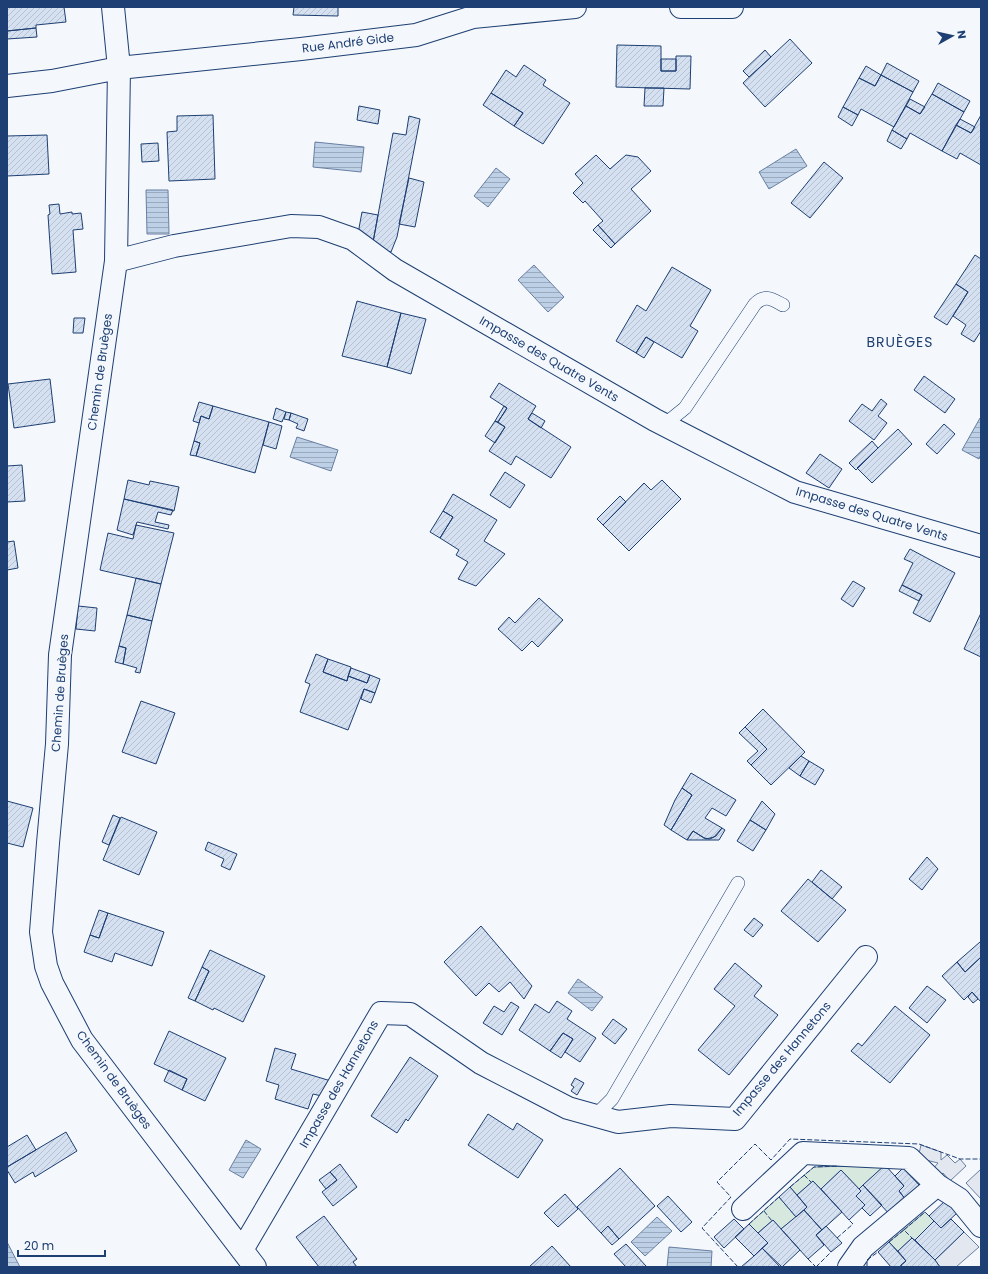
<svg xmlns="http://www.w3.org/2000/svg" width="988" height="1274" font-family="Poppins,sans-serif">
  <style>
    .green { fill: #d7e8df; stroke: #687fa3 }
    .parking { fill: #e3e8f0; stroke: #687fa3 }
    .water { fill: url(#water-rules); stroke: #687fa3 }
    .building { fill: url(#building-hatch); stroke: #1d3f73 }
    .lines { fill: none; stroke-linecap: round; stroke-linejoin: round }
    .lane-casing { stroke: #1d3f73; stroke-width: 14 }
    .street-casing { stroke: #1d3f73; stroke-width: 24 }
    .lane { stroke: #f4f7fb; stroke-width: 13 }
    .street { stroke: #f4f7fb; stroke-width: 22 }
    .fence { stroke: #1d3f73; stroke-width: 1; stroke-dasharray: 5 2; stroke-linecap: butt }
    .labels { text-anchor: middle; stroke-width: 3; stroke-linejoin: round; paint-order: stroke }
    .street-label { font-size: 12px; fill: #1d3f73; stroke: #f4f7fb }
    .quarter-label { font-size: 14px; letter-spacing: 1px; fill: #1d3f73; stroke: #f4f7fb }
  </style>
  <defs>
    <pattern id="water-rules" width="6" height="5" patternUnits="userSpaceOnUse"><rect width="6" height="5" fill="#bed0e5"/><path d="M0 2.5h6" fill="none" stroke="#9aaabe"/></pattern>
    <pattern id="building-hatch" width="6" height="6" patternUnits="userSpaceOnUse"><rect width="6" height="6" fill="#d5e0f0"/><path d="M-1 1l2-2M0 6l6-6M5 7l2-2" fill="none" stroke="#b6c1d1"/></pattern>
  </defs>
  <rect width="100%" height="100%" fill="#f4f7fb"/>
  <path class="green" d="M885,1165L859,1189L841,1170L821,1189L813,1181L797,1195L790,1187L814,1167Z
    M779,1197L796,1217L781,1229L773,1220L758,1233L749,1224Z
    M925,1212L934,1221L915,1240L912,1238L898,1251L889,1242Z"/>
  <path class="parking" d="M921,1145L941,1152V1160L947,1155L955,1163L960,1159L966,1166L950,1181L943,1173L939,1177L932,1170L938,1163L918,1158Z
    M980,1170H981V1199L966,1183Z
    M964,1232L979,1247L956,1267H940L935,1260Z"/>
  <path class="water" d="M315,142L364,147L361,172L313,167Z
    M796,149L807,166L769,189L759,172Z
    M496,168L510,179L488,207L474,196Z
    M146,190H168L169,234H147Z
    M534,265L564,297L548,312L518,280Z
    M980,418H981V454L979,459L962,450Z
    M297,437L338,450L331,471L290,457Z
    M578,979L603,997L592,1011L568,993Z
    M246,1140L261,1149L243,1178L229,1170Z
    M657,1217L672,1231L645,1256L631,1242Z
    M7,1242L20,1267H7Z
    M669,1247L712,1251L711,1267H667Z"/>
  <path class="building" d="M7,7H64L66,22L36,25V28L7,31Z
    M294,7H338V16L293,15Z
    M36,28L37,37L7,39V31Z
    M790,39L812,63L765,107L743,83Z
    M617,45L661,46V71H676V56H691L690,89L616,87Z
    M765,50L771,57L749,77L743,71Z
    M661,59H676V71H661Z
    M887,63L919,81L913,92L881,75Z
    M524,65L546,80L543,85L570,103L543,144L514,126L523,113L491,93L506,70L516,77Z
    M866,66L881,75L875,86L859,78Z
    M881,75L913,92L894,127L861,109L858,115L843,107L859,78L875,86Z
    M938,83L970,101L964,112L932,94Z
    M645,88H664L663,106H644Z
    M491,93L523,113L514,126L483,105Z
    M932,94L964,112L942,151L910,133L907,139L892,130L906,106L920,114Z
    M910,99L925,107L920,114L906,106Z
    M359,106L380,110L378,124L357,120Z
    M843,107L858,115L852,126L838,117Z
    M213,115L215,179L169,181L167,132L177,131V116Z
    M981,115V165L960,153L957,159L942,151L956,125L971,133Z
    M409,116L420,119L397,237L391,252L372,248L393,133L406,135Z
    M960,119L975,127L971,133L956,125Z
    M892,130L907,139L901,149L887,141Z
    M47,135L49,174L7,176V136Z
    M158,143L159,161L142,162L141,144Z
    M596,155L610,169L626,155L638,157L651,171L631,189L651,211L615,244L598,225L603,221L585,201L583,203L573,193L583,183L575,174Z
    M824,162L843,178L810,218L791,203Z
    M409,178L424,182L415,227L399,224Z
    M59,204L60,214L72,212V214L81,213L83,229L73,230L76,272L52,274L48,215L50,214L49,205Z
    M362,212L378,215L373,242L357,239Z
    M598,225L615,244L611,248L593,230Z
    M975,255L981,259V331L974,342L961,334L966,325L953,316L968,292L956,284Z
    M672,267L711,290L690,326L698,331L682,358L646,337L636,353L616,341L637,305L646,311Z
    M956,284L968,292L947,325L934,317Z
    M357,301L401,313L387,367L342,356Z
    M401,313L426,319L411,374L387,367Z
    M74,318H85L83,333H73Z
    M646,337L654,342L644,358L636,353Z
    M924,376L955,399L945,413L914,390Z
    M50,379L55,422L14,428L8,384Z
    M499,383L536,406L528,419L571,447L551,478L516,456L511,465L489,451L505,427L498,422L507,408L490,397Z
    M881,399L887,404L878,416L887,423L874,440L849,421L862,404L872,411Z
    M199,402L213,406L209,419L201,416L199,423L193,421Z
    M213,406L269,422L255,473L196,456L200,443L194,441L201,416L209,419Z
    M504,406L507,408L498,422L495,421Z
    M276,408L286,412L282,422L273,419Z
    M286,412L291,413L289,420L284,419Z
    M291,413L308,419L304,431L296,428L298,424L289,420Z
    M532,413L545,421L541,428L528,419Z
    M495,421L505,427L495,443L485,436Z
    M269,422L282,426L276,449L263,445Z
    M944,424L955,434L937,454L926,444Z
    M898,429L912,444L872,483L857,468Z
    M194,441L200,443L196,456L190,455Z
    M872,441L878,448L856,470L849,463Z
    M820,454L842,469L829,488L806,473Z
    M22,465L25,501L7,502V466Z
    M505,472L525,485L510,508L490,495Z
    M128,480L149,485L150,481L179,487L174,511L124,499Z
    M662,480L681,499L629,551L603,525L644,483L651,490Z
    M453,494L497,520L484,541L505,554L476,586L458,579L468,562L456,555L459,550L440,538L453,517L443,511Z
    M620,496L626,502L603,525L597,519Z
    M124,499L173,510L171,515L158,512L155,522L169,525L168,529L137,522L133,535L117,530Z
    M443,511L453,517L440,538L430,532Z
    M136,525L174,533L161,584L100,570L108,533L133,539Z
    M14,541L18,568L7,570V542Z
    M910,549L955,573L930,622L913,613L922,595L902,585L913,563L904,559Z
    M136,578L161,584L152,621L127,615Z
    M853,581L865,588L853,607L841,599Z
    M902,585L922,595L919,601L899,591Z
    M539,598L563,620L538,647L532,641L522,651L498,629L509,617L515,623Z
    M78,606L97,608L95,631L76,629Z
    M981,613V657L964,649Z
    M127,615L152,621L140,673L135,672L137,668L123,664L126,648L119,646Z
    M119,646L126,648L123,664L115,662Z
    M316,654L328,659L323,672L347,681L348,676L367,683L370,675L380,679L375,693L364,689L348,730L300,712L310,684L305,682Z
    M328,659L351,667L347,681L323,672Z
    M351,668L370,675L367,683L348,676Z
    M364,689L375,693L371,703L361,699Z
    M141,701L175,713L156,764L122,752Z
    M763,709L805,752L771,785L751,765L767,749L745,727Z
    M745,727L767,749L751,765L747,761L758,751L739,733Z
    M801,756L809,761L800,776L789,768Z
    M809,761L824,770L815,785L800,776Z
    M691,773L736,800L726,816L712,808L705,818L722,828L714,837L706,839L693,831L687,840L671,830L692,795L682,788Z
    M682,788L692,795L671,830L664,825L675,800Z
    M7,801L33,808L23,847L7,843Z
    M762,801L775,814L766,830L750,820Z
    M113,815L120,818L109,845L102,842Z
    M121,817L157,832L139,875L103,860Z
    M750,820L766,830L753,851L737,841Z
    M722,828L725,830L719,840H687L693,831L704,838L710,839L716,836Z
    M208,842L237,854L230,870L221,866L224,859L205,850Z
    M927,857L938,869L922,890L909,879Z
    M821,870L842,887L832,899L812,882Z
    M808,879L846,910L818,942L781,911Z
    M99,910L108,913L99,938L90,935Z
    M108,913L164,932L152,966L115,953L112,962L84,952L90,935L99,938Z
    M754,918L763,925L753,937L744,930Z
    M481,926L532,986L524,999L510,982L499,992L489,983L476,996L444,962Z
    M980,942L981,943V957L965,972L957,962Z
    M210,950L265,976L243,1022L214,1008L213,1010L195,1001L209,971L202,967Z
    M981,957V1002L972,992L964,1000L942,976L957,962L965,972Z
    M735,963L762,986L754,996L778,1015L729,1075L698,1050L735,1006L714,989Z
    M202,967L209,971L195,1001L188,998Z
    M927,986L946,1000L927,1023L909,1008Z
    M972,992L978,999L973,1003L968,997Z
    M557,1001L572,1011L567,1019L596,1038L580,1062L565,1052L573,1039L563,1033L550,1051L519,1030L535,1004L549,1013Z
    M511,1002L519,1007L502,1035L483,1023L494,1006L504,1012Z
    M895,1006L930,1035L890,1083L851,1051L858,1043L862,1046Z
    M613,1019L627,1029L615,1044L602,1034Z
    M169,1031L226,1058L205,1101L182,1090L187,1079L154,1064Z
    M563,1033L573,1039L561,1058L550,1051Z
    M275,1048L296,1054L291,1069L331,1081L326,1097L313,1094L308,1109L275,1099L279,1085L266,1081Z
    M410,1057L438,1076L408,1121L406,1119L397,1133L371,1116Z
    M169,1070L187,1079L182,1090L164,1081Z
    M575,1078L584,1083L577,1095L571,1091L574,1087L571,1085Z
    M488,1114L513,1130L517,1123L543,1140L518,1178L468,1145Z
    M66,1132L77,1151L35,1177L33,1172L15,1183L7,1170V1167Z
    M27,1135L36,1150L7,1167V1147Z
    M340,1164L357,1187L333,1206L322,1192L337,1180L330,1172Z
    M885,1165L904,1186L899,1191L906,1200L890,1215L863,1185Z
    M620,1168L655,1206L619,1239L608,1226L601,1233L577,1207Z
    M903,1168L921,1187L906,1200L899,1191L904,1186L895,1176Z
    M841,1170L861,1191L856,1196L865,1205L849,1220L821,1189Z
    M330,1172L337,1180L326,1189L319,1180Z
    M813,1181L842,1212L822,1230L804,1210L807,1207L797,1195Z
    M863,1185L882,1205L870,1216L862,1208L865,1205L856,1196L861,1191L859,1189Z
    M790,1187L807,1207L796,1217L779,1197Z
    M565,1194L578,1209L558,1227L544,1213Z
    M668,1196L692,1222L681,1232L657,1206Z
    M946,1200L958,1212L941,1228L929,1216Z
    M804,1210L822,1230L816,1235L824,1245L808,1259L781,1229Z
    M324,1216L357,1259L353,1262L357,1267H319L296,1237Z
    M734,1219L744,1229L724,1248L714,1237Z
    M951,1219L964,1232L935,1260L915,1240L934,1221L941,1228Z
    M773,1220L800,1250L782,1267L762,1248L768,1243L758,1233Z
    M749,1224L768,1243L754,1256L735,1237Z
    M608,1226L619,1239L612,1245L601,1233Z
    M826,1226L842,1243L831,1252L816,1235Z
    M912,1238L935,1260L940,1267H902L901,1265L906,1261L898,1251Z
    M889,1242L906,1261L899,1267H891L878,1252Z
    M626,1244L646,1266L645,1267H626L614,1254Z
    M552,1246L571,1267H529Z
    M762,1248L780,1267H741L754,1256Z"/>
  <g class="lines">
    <g class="lane-casing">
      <path id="lane" d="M664,425L685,408L755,304C765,294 772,299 783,305
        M595,1116L612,1099L738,883"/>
    </g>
    <g class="street-casing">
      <path id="street" d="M113,7L119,68L116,261L60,655L57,744L48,843L41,932L46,966L52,983L82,1040L255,1267
        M681,7H732
        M7,86L52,81L119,68L301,49L416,35L473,17L575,7
        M116,261L174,246L291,226L319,227L353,239L395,270L655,420L795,492L981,546
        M743,1209L803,1153L909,1158L937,1185L959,1199L981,1226
        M242,1250L381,1013L410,1014L481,1063L568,1108L618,1122L671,1116L735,1119L866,957
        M849,1267L863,1247L937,1185"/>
    </g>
    <use href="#lane" class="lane"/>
    <use href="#street" class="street"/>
    <path class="fence" d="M804,1175L811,1182
      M790,1187L814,1167L839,1166
      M764,1211L772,1221
      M749,1224L779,1197
      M904,1230L925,1212L929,1216
      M837,1238L853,1224L849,1220
      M889,1242L904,1230L912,1238
      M808,1259L816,1267
      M738,1267L702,1228L731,1197L717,1182L755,1144L771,1160L790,1139L919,1144L960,1159H981
      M816,1267L831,1252
      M867,1267V1260L878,1252"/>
  </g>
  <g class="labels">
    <g class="street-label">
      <text transform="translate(348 43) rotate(-7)" y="4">Rue André Gide</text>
      <text transform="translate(549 359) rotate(30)" y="4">Impasse des Quatre Vents</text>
      <text transform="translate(100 372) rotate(-82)" y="4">Chemin de Bruèges</text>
      <text transform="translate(872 514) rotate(17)" y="4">Impasse des Quatre Vents</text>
      <text transform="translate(60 693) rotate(-86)" y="4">Chemin de Bruèges</text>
      <text transform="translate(782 1059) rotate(-50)" y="4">Impasse des Hannetons</text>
      <text transform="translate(114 1080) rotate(54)" y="4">Chemin de Bruèges</text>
      <text transform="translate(339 1084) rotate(-60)" y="4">Impasse des Hannetons</text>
    </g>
    <g class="quarter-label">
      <text x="900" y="347">BRUÈGES</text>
    </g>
  </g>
  <rect width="988" height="1274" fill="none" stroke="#1d3f73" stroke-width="16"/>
  <g transform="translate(952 36) rotate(82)" stroke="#f4f7fb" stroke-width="3" paint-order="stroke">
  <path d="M0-3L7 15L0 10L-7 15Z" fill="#1d3f73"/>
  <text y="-6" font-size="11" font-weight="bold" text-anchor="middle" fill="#1d3f73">N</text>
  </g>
  <path d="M18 1250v6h87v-6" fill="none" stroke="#1d3f73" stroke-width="2"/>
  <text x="24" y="1250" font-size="12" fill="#1d3f73" stroke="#f4f7fb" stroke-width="3" paint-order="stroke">20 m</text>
</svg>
